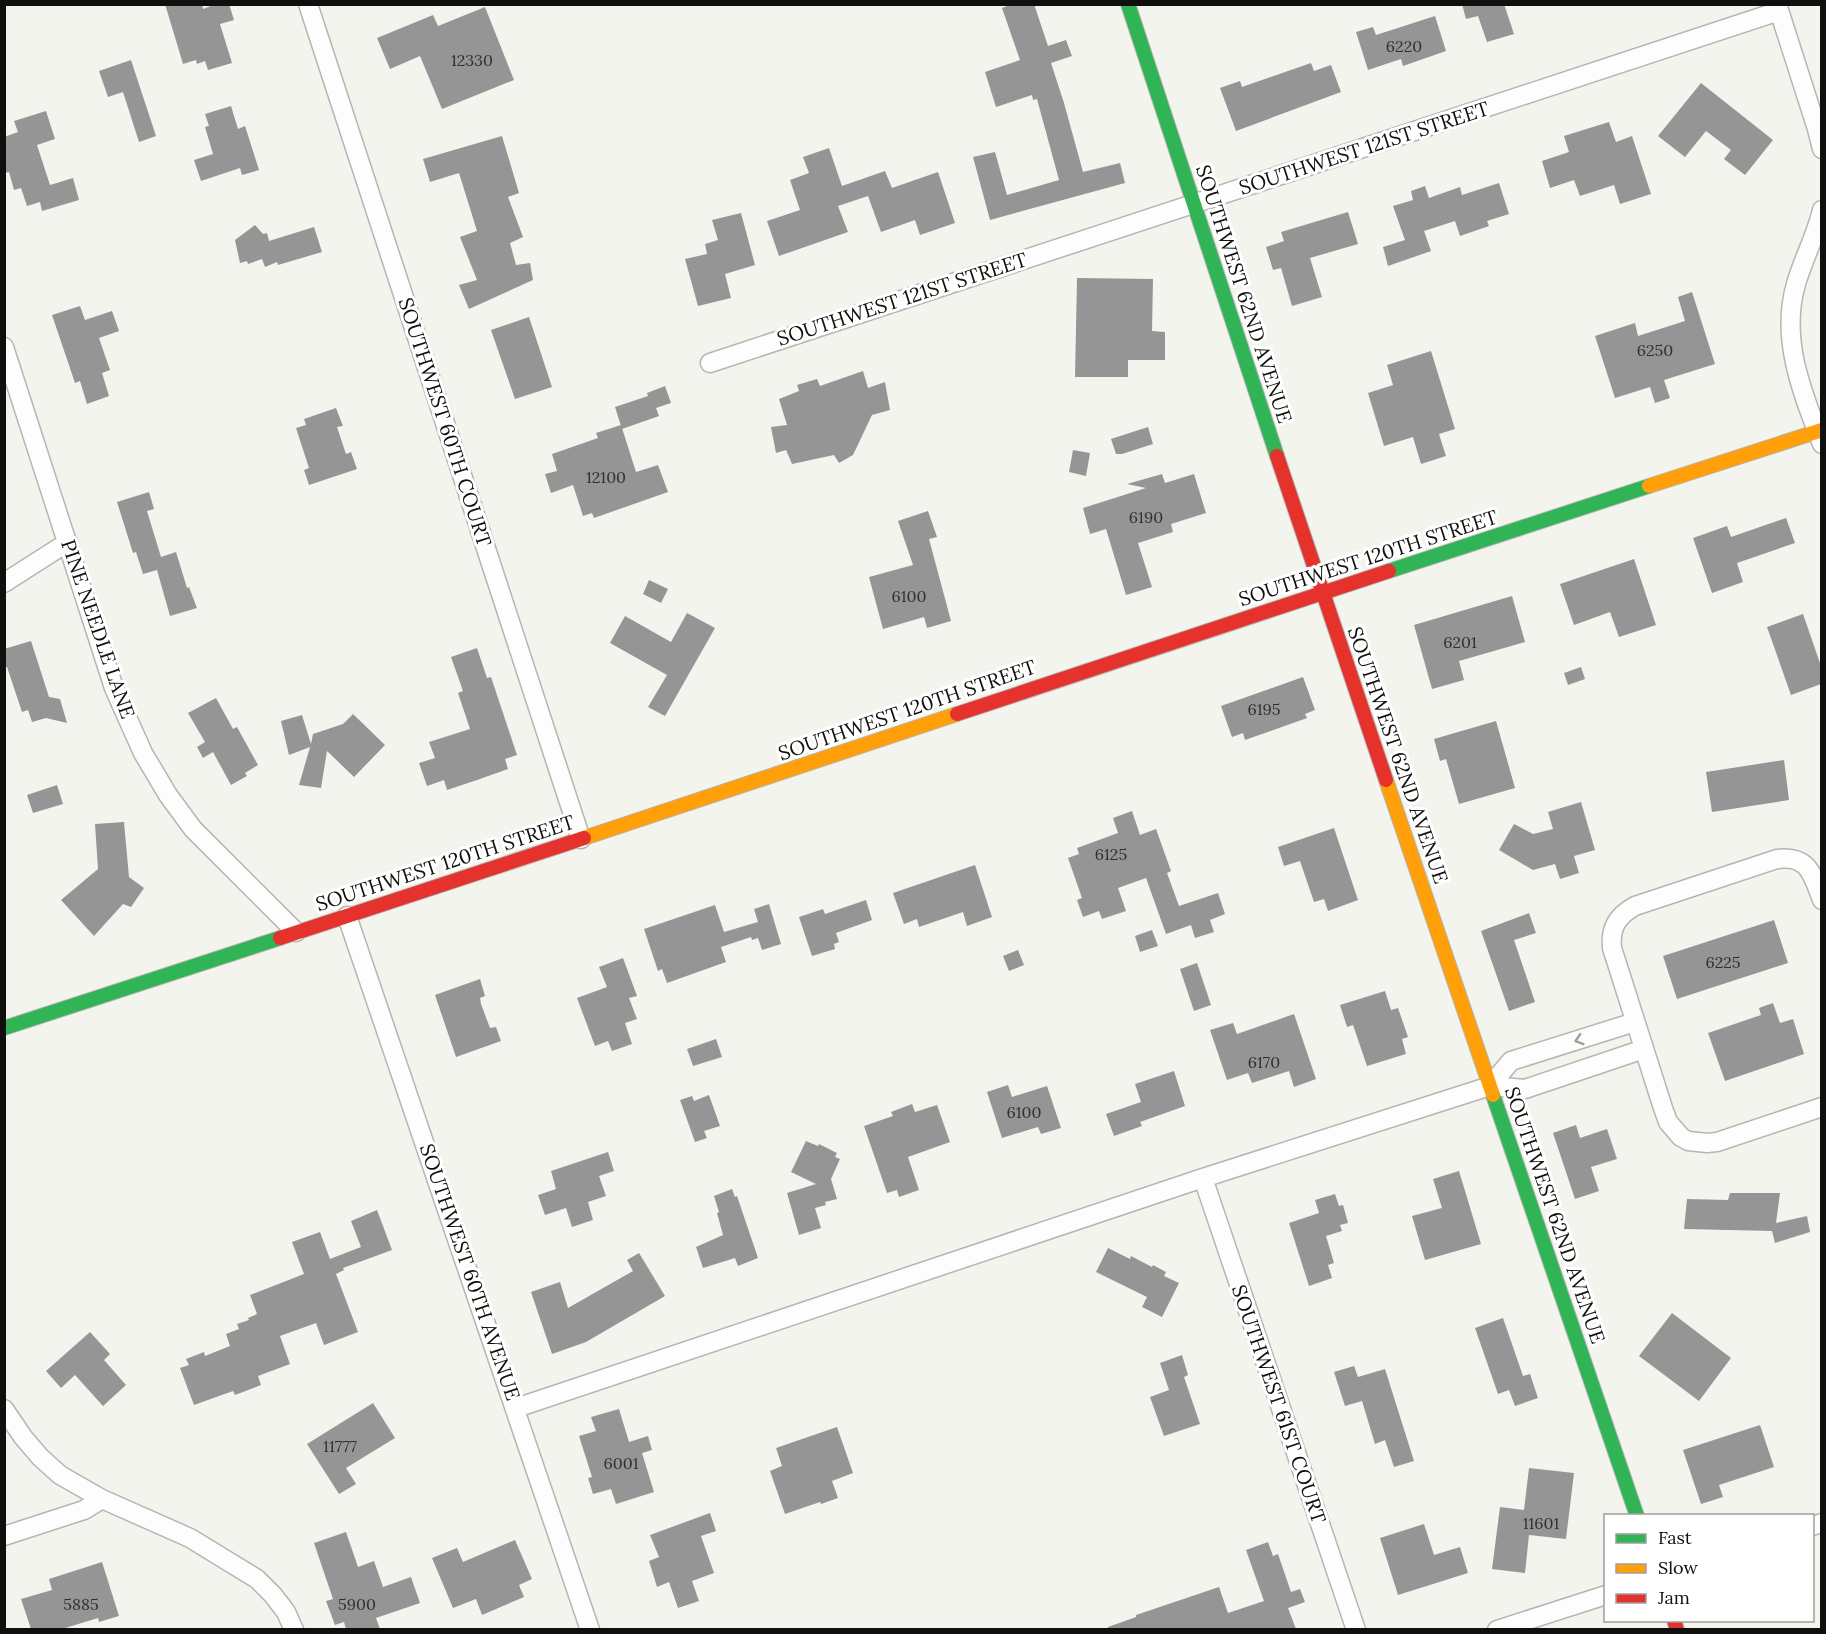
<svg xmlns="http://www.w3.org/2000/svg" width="1826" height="1634" font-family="Lora,serif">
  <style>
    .building { fill: #959595 }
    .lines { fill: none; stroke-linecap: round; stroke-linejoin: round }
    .street-casing { stroke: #b5b5b1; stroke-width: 21 }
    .fast-casing { stroke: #b5b5b1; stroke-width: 16 }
    .slow-casing { stroke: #b5b5b1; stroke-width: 16 }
    .jam-casing { stroke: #b5b5b1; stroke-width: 16 }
    .street { stroke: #fdfdfd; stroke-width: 18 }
    .fast { stroke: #30b455; stroke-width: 14 }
    .slow { stroke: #ff9f0a; stroke-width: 14 }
    .jam { stroke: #e5322d; stroke-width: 14 }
    .oneway { stroke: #9e9e9d }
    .labels { text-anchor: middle; stroke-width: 6; stroke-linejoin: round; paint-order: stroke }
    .number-label { font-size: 16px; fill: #30312f }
    .street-label { font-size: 20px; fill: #0f100d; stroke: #fff }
  </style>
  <rect width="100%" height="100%" fill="#f4f4ef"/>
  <path class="building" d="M165,4H202L203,9L216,4H229L234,20L220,24L232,63L208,70L205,61L197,64L196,60L183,64Z
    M1012,4H1034L1048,46L1066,40L1072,56L1051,63L1064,103L1083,172L1120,163L1125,183L990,220L973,157L995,152L1007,195L1059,180L1037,99L1033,100L1032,95L996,107L985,72L1020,60L1002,8Z
    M1462,4H1504L1514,34L1487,42L1478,16L1466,19Z
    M485,7L514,80L442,109L420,56L390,69L377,38L433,15L438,26Z
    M1435,16L1446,51L1403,66L1401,59L1368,70L1356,32L1373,27L1376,35Z
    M131,60L156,136L139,142L123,92L108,97L99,71Z
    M1311,63L1314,71L1331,65L1341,92L1236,131L1220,88L1240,81L1242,87Z
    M1701,83L1773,140L1745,175L1724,159L1731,150L1706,131L1685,157L1658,136Z
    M231,106L238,129L245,126L259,170L242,175L240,168L201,181L194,160L213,154L205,127L209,126L205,114Z
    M46,111L55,139L37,145L50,185L73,178L79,200L42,211L40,202L27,206L21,188L14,190L9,172L4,173V137L18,132L14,121Z
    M1609,122L1616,142L1632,136L1651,194L1620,204L1614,185L1580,196L1574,180L1550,188L1542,161L1569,152L1564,136Z
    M502,136L519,193L508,197L523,237L510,243L516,265L530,263L533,280L469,309L459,285L477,280L460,237L477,231L459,173L430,182L423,159Z
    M829,148L842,186L885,171L892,188L938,172L955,223L920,235L915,220L881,232L868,196L838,206L848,232L779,256L767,221L800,210L790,180L809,173L803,157Z
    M1499,183L1509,214L1487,221L1489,226L1460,236L1455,221L1424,231L1431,251L1388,266L1383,247L1405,240L1393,206L1413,200L1411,191L1425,186L1429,198L1460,187L1462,195Z
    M1348,212L1358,244L1310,258L1322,297L1292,306L1281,268L1273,270L1266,247L1284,241L1281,232Z
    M741,213L755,265L725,274L731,298L698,306L685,259L707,254L705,244L718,240L712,220Z
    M255,225L263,234L267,233L269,241L314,227L322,252L278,265L277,262L265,267L262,259L248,264L247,261L240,263L235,240Z
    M1077,278L1153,279L1152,331L1165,332V360H1128V377H1075Z
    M1692,292L1715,364L1664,380L1670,398L1655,403L1650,387L1615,398L1595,336L1635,323L1638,336L1685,321L1678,297Z
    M80,306L85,320L112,311L119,331L99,338L110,370L102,373L109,396L87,404L80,381L75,383L52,315Z
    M529,317L552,387L515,399L491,330Z
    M1431,351L1455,429L1439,434L1446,456L1421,464L1413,437L1384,446L1368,393L1393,385L1387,365Z
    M863,371L868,388L885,382L890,410L872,415L853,455L839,463L834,455L792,464L786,450L776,453L771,427L787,425L779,399L799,391L797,385L817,379L820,386Z
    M665,386L671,403L656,408L659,416L622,429L615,407L648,396L647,393Z
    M336,408L343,426L337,427L346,454L351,452L357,469L309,485L304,470L309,468L296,428L306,425L304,419Z
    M621,425L636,472L658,465L668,492L594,518L592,513L583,516L573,485L551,493L545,474L557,471L552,454L598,438L596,433Z
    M1148,427L1153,444L1122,454H1116L1111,439Z
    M1073,450L1090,453L1086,476L1069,472Z
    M1162,474L1165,483L1194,474L1206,513L1171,524L1173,532L1138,543L1152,587L1126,595L1106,529L1090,534L1083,508L1146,488L1127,484Z
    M149,492L154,509L147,511L161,557L176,552L187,588L189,587L197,608L170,616L157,570L143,574L136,552L133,553L117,502Z
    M928,511L937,537L929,539L951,621L927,628L924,617L883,629L869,577L913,565L898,521Z
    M1786,518L1795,543L1737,563L1743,582L1712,593L1693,538L1727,526L1731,537Z
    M1634,559L1656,625L1619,637L1610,612L1574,625L1560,584Z
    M649,580L668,589L661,603L643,594Z
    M1512,596L1525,642L1459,661L1464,680L1432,689L1414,625Z
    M687,613L715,628L665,716L648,707L667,675L610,643L625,616L671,642Z
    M1803,614L1821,666V684L1791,695L1767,627Z
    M31,641L49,697L60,699L67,723L46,718L32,722L28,710L22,712L7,667H4V649Z
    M477,648L487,678L491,677L517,755L505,759L508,769L477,780L447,790L444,780L427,786L419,763L435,758L429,742L470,729L458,693L463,691L451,657Z
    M1581,667L1585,679L1568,685L1564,673Z
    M1303,677L1315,710L1305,714L1307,718L1245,740L1243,733L1232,737L1221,706Z
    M216,698L233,729L237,727L258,765L245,773L247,776L231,785L213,752L203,758L197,747L205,742L188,713Z
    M353,714L385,745L354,777L327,751L321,788L299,785L310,747L289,755L281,721L302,715L311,744L313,734L343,724Z
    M1496,721L1515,788L1459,804L1446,759L1440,761L1434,739Z
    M1784,760L1789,800L1712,812L1706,772Z
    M57,785L63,804L33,813L27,795Z
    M1581,802L1595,850L1574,856L1579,873L1560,879L1555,864L1533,870L1499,850L1514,824L1533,834L1553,829L1548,812Z
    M1132,811L1140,835L1156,829L1171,871L1167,873L1179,906L1218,893L1225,914L1210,920L1214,932L1195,938L1191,925L1166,934L1146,878L1118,888L1126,911L1102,919L1099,911L1083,917L1077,900L1082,898L1068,858L1079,854L1077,848L1118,833L1113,818Z
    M124,822L129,877L144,888L131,907L123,904L94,936L61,900L98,869L95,824Z
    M1334,828L1358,900L1328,911L1324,899L1314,902L1300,861L1284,866L1278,847Z
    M975,865L992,917L967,926L963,912L919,927L917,919L904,924L893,893Z
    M866,900L872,920L836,933L839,942L834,944L835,949L812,956L799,917L823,909L825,914Z
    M769,904L781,944L762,950L758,938L752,940L751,937L721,947L726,962L667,983L662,969L658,971L644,929L715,905L724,932L758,922L754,909Z
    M1529,913L1536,933L1514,940L1535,1002L1509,1011L1481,931Z
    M1774,920L1788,963L1677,999L1663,956Z
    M1152,930L1158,946L1140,952L1135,936Z
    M1018,950L1024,965L1009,971L1003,956Z
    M623,958L637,996L629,998L637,1019L625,1023L632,1044L612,1051L608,1041L595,1046L577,998L607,987L599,967Z
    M1197,963L1211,1005L1194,1011L1180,969Z
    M480,979L485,996L480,998L481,1004L490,1028L496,1027L501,1041L456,1057L435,995Z
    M1385,991L1391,1010L1398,1008L1408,1037L1402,1039L1406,1054L1367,1066L1353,1025L1347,1027L1340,1005Z
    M1773,1003L1780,1023L1793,1019L1804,1054L1725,1081L1708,1033L1761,1015L1759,1008Z
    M1294,1014L1316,1079L1294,1087L1289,1071L1252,1083L1248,1073L1227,1080L1210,1030L1233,1023L1237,1034Z
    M716,1039L722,1057L693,1066L687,1049Z
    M1174,1071L1185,1106L1140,1122L1142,1126L1114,1136L1106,1114L1141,1102L1135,1084Z
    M1008,1085L1012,1097L1047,1086L1061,1128L1041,1134L1038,1127L1002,1138L987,1092Z
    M709,1095L720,1126L704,1131L707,1138L695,1142L680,1100L692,1096L694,1101Z
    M912,1104L915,1112L937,1105L950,1142L908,1157L919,1190L899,1197L897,1190L887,1193L864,1126L893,1116L891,1112Z
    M1576,1125L1580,1138L1607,1129L1617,1159L1591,1167L1599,1191L1575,1199L1553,1133Z
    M806,1141L818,1146L819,1144L837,1153L835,1157L840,1159L831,1179L837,1199L825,1202L826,1205L815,1208L821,1228L799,1235L787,1193L816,1184L791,1172Z
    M608,1152L614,1171L599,1176L606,1196L588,1202L593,1220L572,1227L566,1208L545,1215L538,1195L556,1189L551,1171Z
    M1459,1171L1481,1244L1425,1260L1412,1216L1442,1208L1433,1179Z
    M732,1189L735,1197L737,1196L758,1258L738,1266L735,1258L703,1268L696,1247L723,1235L717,1213L719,1212L714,1196Z
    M1730,1193H1780L1776,1223L1807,1216L1810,1232L1775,1243L1772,1231L1684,1229L1687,1199L1728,1200Z
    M1335,1194L1339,1206L1343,1205L1348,1223L1340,1225L1342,1231L1326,1236L1334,1263L1328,1265L1332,1278L1309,1286L1289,1223L1319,1213L1315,1200Z
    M377,1210L392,1250L343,1268L344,1270L336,1274L358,1332L324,1345L316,1323L280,1336L290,1364L258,1376L261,1385L235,1395L233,1391L194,1405L180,1368L189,1365L186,1359L204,1352L205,1356L230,1346L226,1334L239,1329L237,1324L249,1320L248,1318L257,1314L250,1295L304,1274L292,1242L320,1232L330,1259L361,1247L351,1221Z
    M1108,1248L1130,1259L1131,1256L1152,1267L1153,1265L1166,1272L1164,1276L1179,1283L1162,1317L1142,1307L1147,1297L1096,1272Z
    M639,1253L665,1296L586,1342L552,1354L531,1292L560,1282L568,1308L633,1271L627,1260Z
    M1672,1313L1731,1358L1699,1401L1639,1356Z
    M1503,1318L1523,1376L1530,1374L1538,1398L1515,1406L1509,1390L1498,1394L1475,1328Z
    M90,1332L110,1354L104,1360L126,1385L103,1406L75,1375L61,1388L46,1371Z
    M1182,1355L1188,1375L1184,1377L1200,1424L1164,1436L1150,1397L1169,1390L1160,1363Z
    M1354,1366L1358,1377L1385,1369L1414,1461L1394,1467L1385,1440L1375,1444L1362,1401L1345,1406L1334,1372Z
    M373,1403L395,1438L346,1468L356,1484L339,1494L307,1444Z
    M619,1409L629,1442L648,1436L652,1450L642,1453L654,1492L616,1504L611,1489L593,1494L588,1478L592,1477L579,1436L596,1431L591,1417Z
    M1760,1425L1774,1467L1719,1485L1723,1497L1701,1504L1683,1450Z
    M837,1427L853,1473L832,1481L838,1498L821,1504L820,1502L785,1514L770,1471L782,1466L776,1448Z
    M1529,1468L1574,1473L1566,1539L1529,1535L1525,1573L1492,1569L1500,1507L1524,1510Z
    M710,1513L716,1531L701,1536L714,1573L692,1581L699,1601L678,1608L669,1582L657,1587L649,1561L659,1557L650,1535Z
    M1424,1524L1434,1555L1460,1547L1468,1573L1398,1595L1380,1538Z
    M346,1532L358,1567L374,1561L383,1587L411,1577L420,1603L376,1618L380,1629H346L344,1622L335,1625L326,1601L333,1599L314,1543Z
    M515,1540L532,1579L519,1585L524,1597L482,1615L476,1599L453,1608L432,1558L457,1548L463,1562Z
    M1268,1542L1273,1556L1278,1554L1291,1592L1300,1589L1305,1602L1288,1608L1296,1629H1108V1627L1136,1617V1615L1219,1587L1228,1613L1264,1601L1246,1550Z
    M102,1562L119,1616L99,1622L98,1618L62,1629H31L21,1599L52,1590L49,1579Z"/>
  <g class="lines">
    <g class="street-casing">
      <path id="street" d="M308,4L581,839
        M1777,4L1817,129L1822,149
        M1822,210C1816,236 1803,259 1796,284C1780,339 1802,392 1822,444
        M4,347L114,688L143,753L168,795L193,829L296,932
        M710,363L1779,11
        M4,583L68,542
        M1822,900C1812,874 1809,855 1777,859L1635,906C1617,916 1610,928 1612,948L1663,1108L1668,1122L1681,1137L1688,1141L1707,1143L1717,1142L1822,1107
        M347,916L590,1630
        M1490,1086L1511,1061L1635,1022
        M1203,1178L1356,1630
        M516,1408L1203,1178L1490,1086L1525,1089L1644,1049
        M4,1409L23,1437L40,1457L60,1475L102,1499L190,1538L257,1579L273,1595L286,1612L294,1630
        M1812,1526L1822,1523
        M4,1536L84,1510L102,1499
        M1497,1630L1606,1595"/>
    </g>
    <g class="fast-casing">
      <path id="fast" d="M1128,4L1277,456
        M1389,571L1649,486
        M4,1028L280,938
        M1493,1095L1637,1516"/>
    </g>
    <g class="slow-casing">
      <path id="slow" d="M1649,486L1822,430
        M1386,780L1493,1095
        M584,838L957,714"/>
    </g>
    <g class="jam-casing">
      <path id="jam" d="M1277,456L1386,780
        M957,714L1389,571
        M280,938L584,838
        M1674,1620L1677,1630"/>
    </g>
    <use href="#street" class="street"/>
    <use href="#fast" class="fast"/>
    <use href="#slow" class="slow"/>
    <use href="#jam" class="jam"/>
  </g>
  <defs><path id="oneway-chevron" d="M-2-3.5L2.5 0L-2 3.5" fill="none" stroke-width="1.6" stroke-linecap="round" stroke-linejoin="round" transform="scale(1.5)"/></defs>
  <use class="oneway" href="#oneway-chevron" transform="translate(1579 1040) rotate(162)"/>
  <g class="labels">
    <g class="number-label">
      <text x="1404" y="52">6220</text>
      <text x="472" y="66">12330</text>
      <text x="1655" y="356">6250</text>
      <text x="606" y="483">12100</text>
      <text x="1146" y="523">6190</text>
      <text x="909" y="602">6100</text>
      <text x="1460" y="648">6201</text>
      <text x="1264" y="715">6195</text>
      <text x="1111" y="860">6125</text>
      <text x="1723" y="968">6225</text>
      <text x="1264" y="1068">6170</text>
      <text x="1024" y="1118">6100</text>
      <text x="340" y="1452">11777</text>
      <text x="621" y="1469">6001</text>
      <text x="1541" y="1529">11601</text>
      <text x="81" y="1610">5885</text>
      <text x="357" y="1610">5900</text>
    </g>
    <g class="street-label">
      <text transform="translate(1364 148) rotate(-18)" y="7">SOUTHWEST 121ST STREET</text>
      <text transform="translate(1244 294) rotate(72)" y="7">SOUTHWEST 62ND AVENUE</text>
      <text transform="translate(902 299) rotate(-18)" y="7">SOUTHWEST 121ST STREET</text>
      <text transform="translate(445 422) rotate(72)" y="7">SOUTHWEST 60TH COURT</text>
      <text transform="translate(1368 558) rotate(-18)" y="7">SOUTHWEST 120TH STREET</text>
      <text transform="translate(98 629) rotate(71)" y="7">PINE NEEDLE LANE</text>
      <text transform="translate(907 710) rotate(-19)" y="7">SOUTHWEST 120TH STREET</text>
      <text transform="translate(1398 755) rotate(71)" y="7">SOUTHWEST 62ND AVENUE</text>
      <text transform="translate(445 863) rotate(-18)" y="7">SOUTHWEST 120TH STREET</text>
      <text transform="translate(1555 1215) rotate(71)" y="7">SOUTHWEST 62ND AVENUE</text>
      <text transform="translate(470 1272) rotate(71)" y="7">SOUTHWEST 60TH AVENUE</text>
      <text transform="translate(1279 1404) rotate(71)" y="7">SOUTHWEST 61ST COURT</text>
    </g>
  </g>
  <rect width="1826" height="1634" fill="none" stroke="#0f100d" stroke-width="12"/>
  <rect x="1604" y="1514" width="210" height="108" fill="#ffffff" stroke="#9f9f9e" stroke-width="1.5"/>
  <rect x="1616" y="1534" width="30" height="9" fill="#30b455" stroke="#9f9f9e" stroke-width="1.5"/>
  <text x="1658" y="1544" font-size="18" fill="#0f100d">Fast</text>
  <rect x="1616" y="1564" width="30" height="9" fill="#ff9f0a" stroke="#9f9f9e" stroke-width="1.5"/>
  <text x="1658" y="1574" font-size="18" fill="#0f100d">Slow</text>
  <rect x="1616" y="1594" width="30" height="9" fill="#e5322d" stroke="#9f9f9e" stroke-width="1.5"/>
  <text x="1658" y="1604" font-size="18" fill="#0f100d">Jam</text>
</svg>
